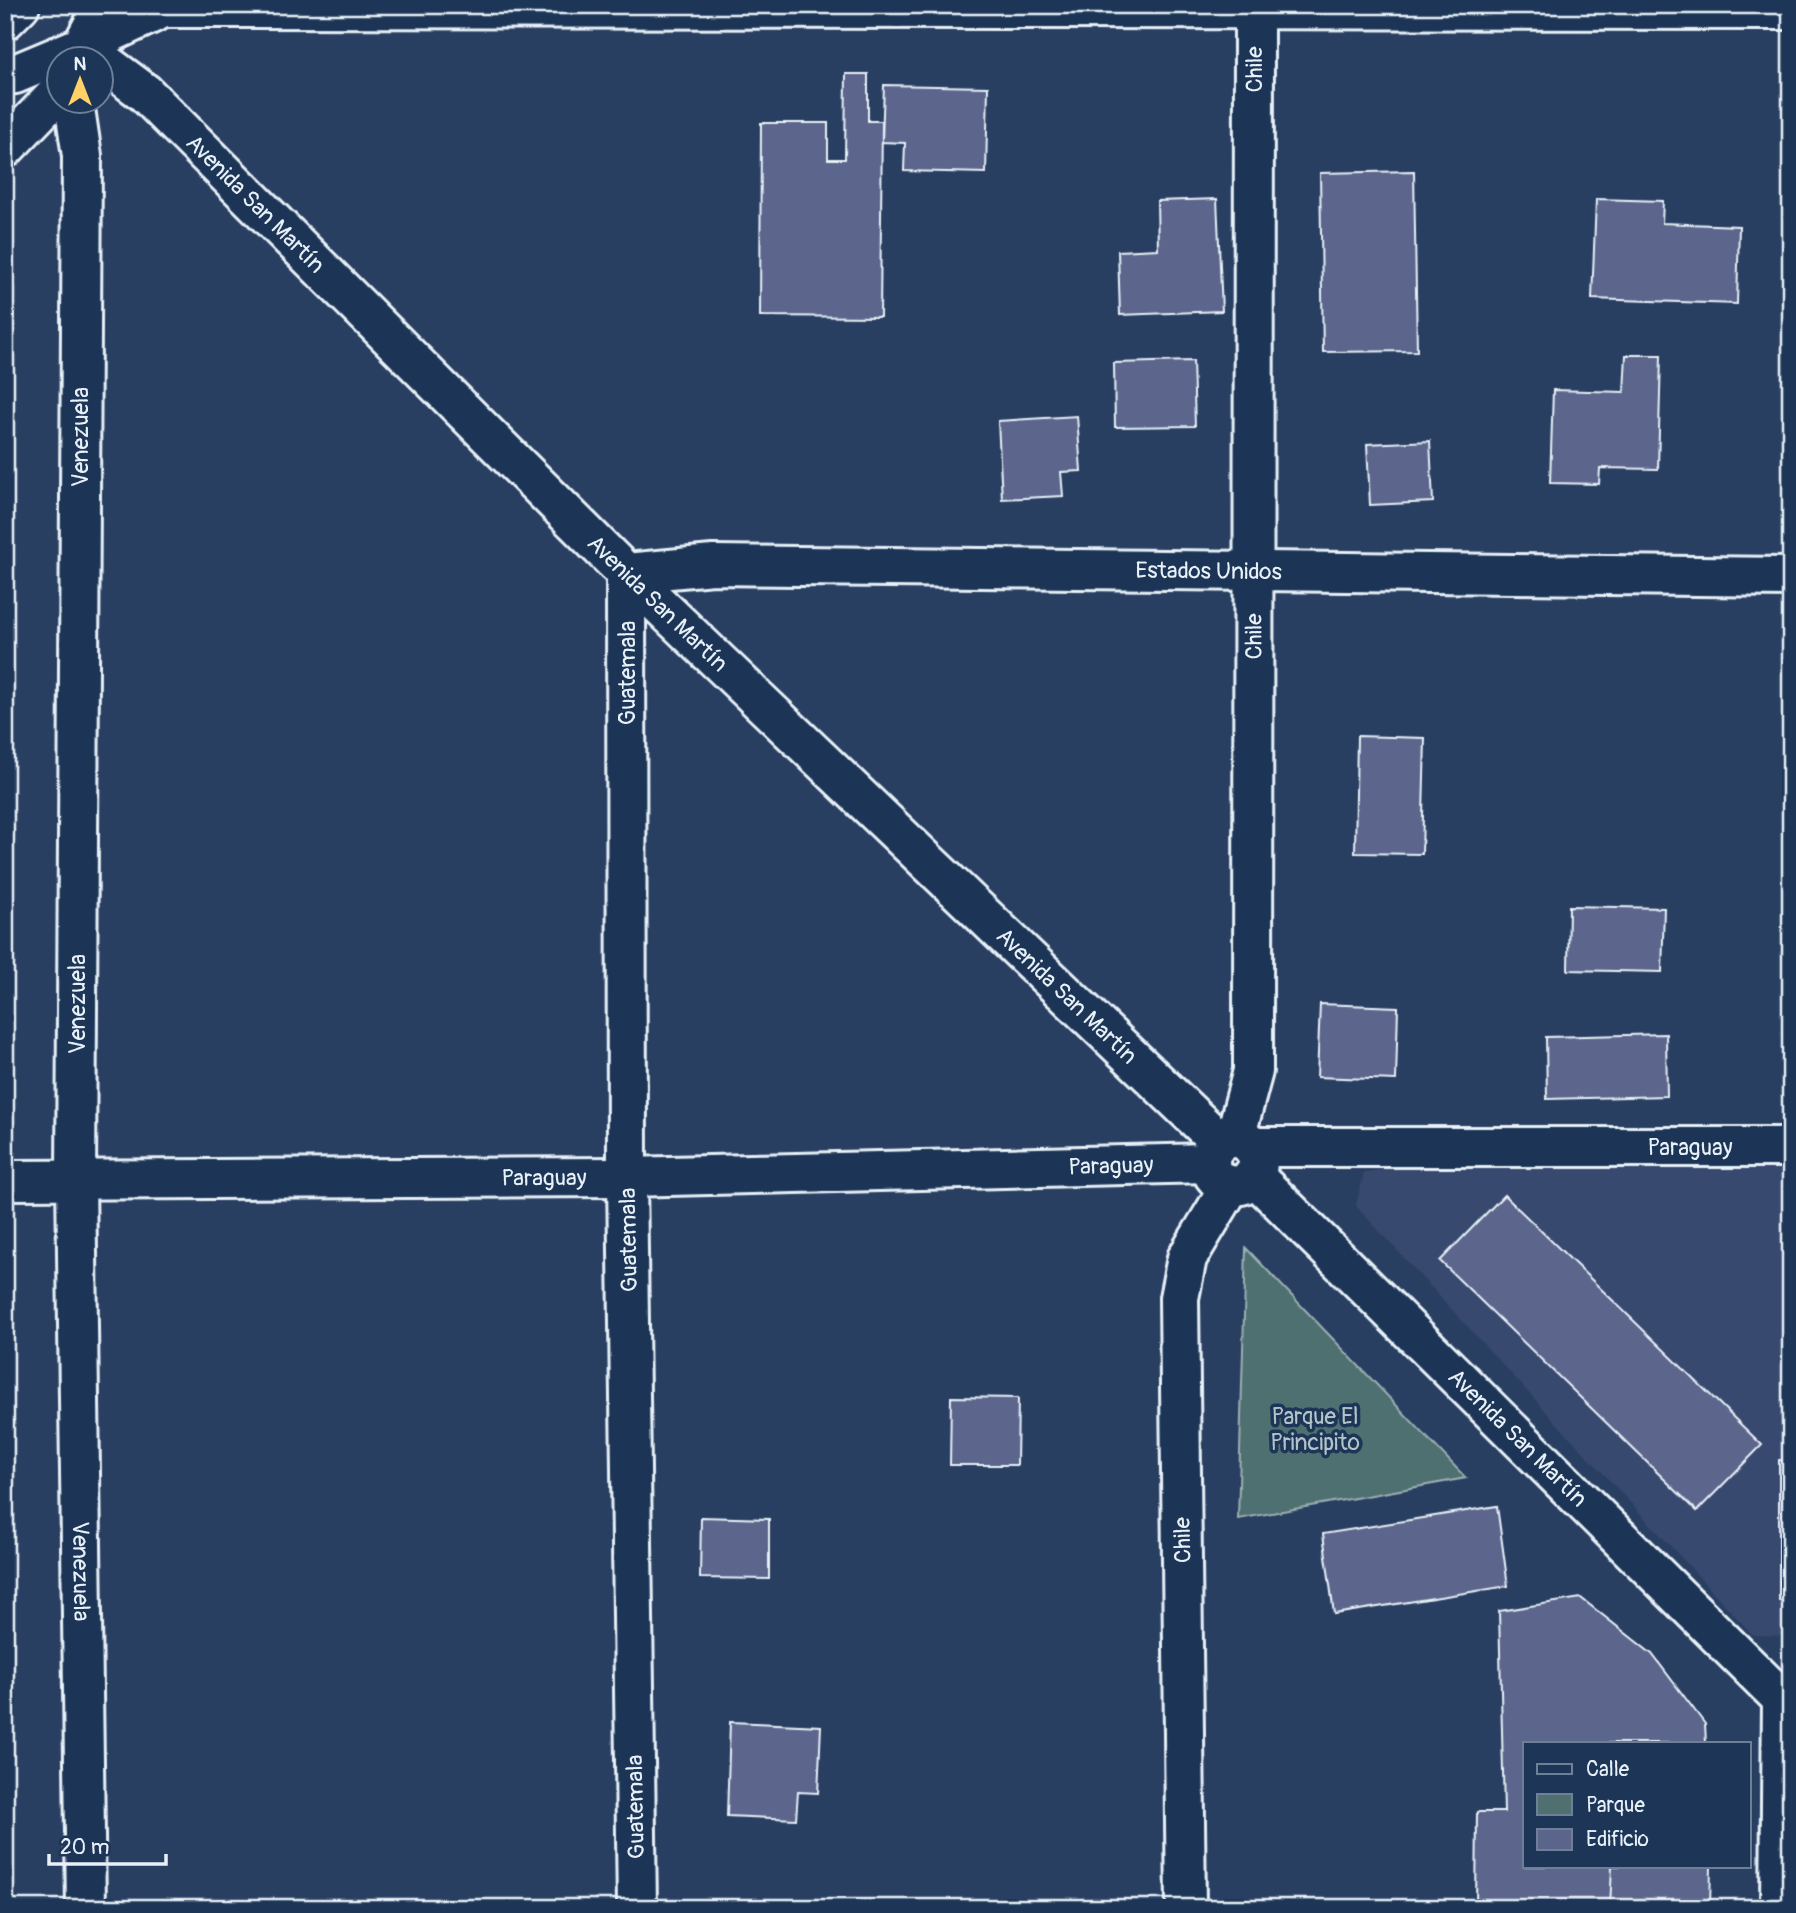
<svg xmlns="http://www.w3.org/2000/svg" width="1796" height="1913" font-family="Pangolin,sans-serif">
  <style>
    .built { fill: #384a6f }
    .green { fill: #507070; stroke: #9cb0b4; stroke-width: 2 }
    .building { fill: #5b658c; stroke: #e8f1f8; stroke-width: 2 }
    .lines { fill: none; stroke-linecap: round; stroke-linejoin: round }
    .minor-casing { stroke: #e8f1f8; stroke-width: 44 }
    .major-casing { stroke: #e8f1f8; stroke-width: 44 }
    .highway-casing { stroke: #e8f1f8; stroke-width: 44 }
    .minor { stroke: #1d3557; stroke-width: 38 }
    .major { stroke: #1d3557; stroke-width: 38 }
    .highway { stroke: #1d3557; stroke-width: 38 }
    .labels { text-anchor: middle; stroke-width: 7; stroke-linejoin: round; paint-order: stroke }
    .street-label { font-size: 23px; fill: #e8f1f8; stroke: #1d3557 }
    .park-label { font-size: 23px; fill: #b3c4c8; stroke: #1d3557 }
  </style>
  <rect width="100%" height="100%" fill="#293f62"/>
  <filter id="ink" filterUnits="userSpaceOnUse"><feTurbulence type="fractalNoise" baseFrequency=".0143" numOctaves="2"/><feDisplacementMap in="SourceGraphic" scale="14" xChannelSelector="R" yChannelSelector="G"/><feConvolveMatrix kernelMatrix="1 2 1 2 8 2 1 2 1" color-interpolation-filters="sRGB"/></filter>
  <g filter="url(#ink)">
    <path class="built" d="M1791,1154V1636L1753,1635L1356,1206L1364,1174L1398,1164Z"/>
    <path class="green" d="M1246,1248L1466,1478L1238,1519Z"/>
    <path class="building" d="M846,74H868V121H882L880,317L760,316L761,123H828V159H845Z
      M884,85L988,87L986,173L904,171L905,143L882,142Z
      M1414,171L1417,351L1323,352L1320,173Z
      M1217,199L1222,311L1120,315L1118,251L1158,249L1157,201Z
      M1596,199L1663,201L1662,223L1739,226L1737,304L1592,299Z
      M1626,355H1661L1658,469L1600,468L1599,484L1550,483L1553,390L1624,392Z
      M1193,361L1195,426L1115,427L1114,363Z
      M1077,416L1081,471L1061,472L1063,496L1002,499L998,421Z
      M1430,441L1433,502L1370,505L1367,444Z
      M1357,736L1425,738L1422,854L1355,853Z
      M1569,906L1664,908L1662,972L1568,970Z
      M1320,1004L1398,1007L1396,1080L1317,1077Z
      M1666,1034L1667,1096L1547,1099L1546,1037Z
      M1504,1195L1762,1445L1697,1511L1440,1261Z
      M951,1397L1018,1398L1017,1465H950Z
      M1779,1460H1791V1601H1779Z
      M1497,1506L1508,1586L1334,1614L1323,1534Z
      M701,1517L769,1519V1579L700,1578Z
      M1581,1598L1652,1654L1705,1724L1706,1743H1525V1866H1711L1710,1908H1476L1477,1812H1504L1499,1611Z
      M730,1722L821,1726L818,1793L798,1792L796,1819L727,1816Z
      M1612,1866H1711L1710,1908H1610Z"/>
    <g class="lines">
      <g class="minor-casing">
        <g id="minor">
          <path d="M167,8L1791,10"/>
          <path d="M77,60L82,46L170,5"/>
          <path id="s1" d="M74,102L82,156L76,1180L86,1908"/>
          <path d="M5,148L60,91"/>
          <path id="s2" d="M1235,1138L1253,1071L1254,5"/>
          <path id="s3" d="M1252,1147H1791"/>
          <path id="s4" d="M5,1180L627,1177L1210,1163"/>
          <path id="s5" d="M637,1908L627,1177L626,573L713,565L1791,577"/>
          <path d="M1186,1908L1179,1298L1187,1258L1231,1185"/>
        </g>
      </g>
      <g class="major-casing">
        <g id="major">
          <path id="s6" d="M102,61L145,93L626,573L1220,1142"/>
          <path d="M5,75L15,74L82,46L104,5"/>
          <circle cx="1234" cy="1162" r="24"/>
          <path id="s7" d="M1253,1175L1782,1699"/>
          <path d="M1780,1908L1782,1699"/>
        </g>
      </g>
      <g class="highway-casing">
        <path id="highway" d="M5,20L20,5"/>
      </g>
      <use href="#minor" class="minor"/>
      <use href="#major" class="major"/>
      <use href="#highway" class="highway"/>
    </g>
  </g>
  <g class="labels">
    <g class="street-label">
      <text dy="8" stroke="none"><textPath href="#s2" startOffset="1071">Chile</textPath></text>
      <text dy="8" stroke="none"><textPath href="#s6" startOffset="210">Avenida San Martín</textPath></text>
      <text transform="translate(80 437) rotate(-90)" y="8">Venezuela</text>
      <text dy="8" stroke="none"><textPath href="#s5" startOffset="1918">Estados Unidos</textPath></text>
      <text dy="8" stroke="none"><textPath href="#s6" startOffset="777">Avenida San Martín</textPath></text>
      <text dy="8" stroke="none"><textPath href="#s2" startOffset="504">Chile</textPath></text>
      <text transform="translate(627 673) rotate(-90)" y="8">Guatemala</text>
      <text dy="8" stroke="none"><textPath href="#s6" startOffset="1344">Avenida San Martín</textPath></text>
      <text transform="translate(77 1004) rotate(-90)" y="8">Venezuela</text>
      <text dy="8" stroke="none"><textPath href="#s3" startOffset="438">Paraguay</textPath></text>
      <text dy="8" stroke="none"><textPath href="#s4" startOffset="1106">Paraguay</textPath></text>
      <text dy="8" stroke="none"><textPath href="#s4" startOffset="539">Paraguay</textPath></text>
      <text transform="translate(628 1240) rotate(-91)" y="8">Guatemala</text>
      <text dy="8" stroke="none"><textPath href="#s7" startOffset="373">Avenida San Martín</textPath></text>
      <text transform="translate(1182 1540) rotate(-91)" y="8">Chile</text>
      <text dy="8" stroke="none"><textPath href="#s1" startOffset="1470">Venezuela</textPath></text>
      <text transform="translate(635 1807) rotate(-91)" y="8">Guatemala</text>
    </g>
    <g class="park-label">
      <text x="1315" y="1424">Parque El<tspan x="1315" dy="26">Principito</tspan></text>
    </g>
  </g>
  <rect width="1796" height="1913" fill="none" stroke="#1d3557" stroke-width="28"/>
  <rect x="14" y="14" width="1768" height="1885" fill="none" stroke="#e8f1f8" stroke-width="2.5" filter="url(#ink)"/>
  <rect x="1523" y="1742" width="228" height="126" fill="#1d3557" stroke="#6e8097" stroke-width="2"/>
  <rect x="1537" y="1764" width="35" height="10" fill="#1d3557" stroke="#6e8097" stroke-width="2"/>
  <text x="1586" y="1776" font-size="21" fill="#e8f1f8">Calle</text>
  <rect x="1537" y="1794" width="35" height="21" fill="#507070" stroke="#6e8097" stroke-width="2"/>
  <text x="1586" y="1812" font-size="21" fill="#e8f1f8">Parque</text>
  <rect x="1537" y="1829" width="35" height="21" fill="#5b658c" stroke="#6e8097" stroke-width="2"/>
  <text x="1586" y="1846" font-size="21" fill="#e8f1f8">Edificio</text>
  <g transform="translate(80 80)"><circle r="33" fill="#1d3557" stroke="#6e8097" stroke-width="2"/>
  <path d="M0-5L12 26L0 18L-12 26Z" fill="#ffd166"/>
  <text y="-10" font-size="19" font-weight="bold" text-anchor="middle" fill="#e8f1f8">N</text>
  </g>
  <path d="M49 1854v10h117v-10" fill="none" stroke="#e8f1f8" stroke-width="3.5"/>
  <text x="60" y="1854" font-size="21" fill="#e8f1f8" stroke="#1d3557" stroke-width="5" paint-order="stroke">20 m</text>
</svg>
